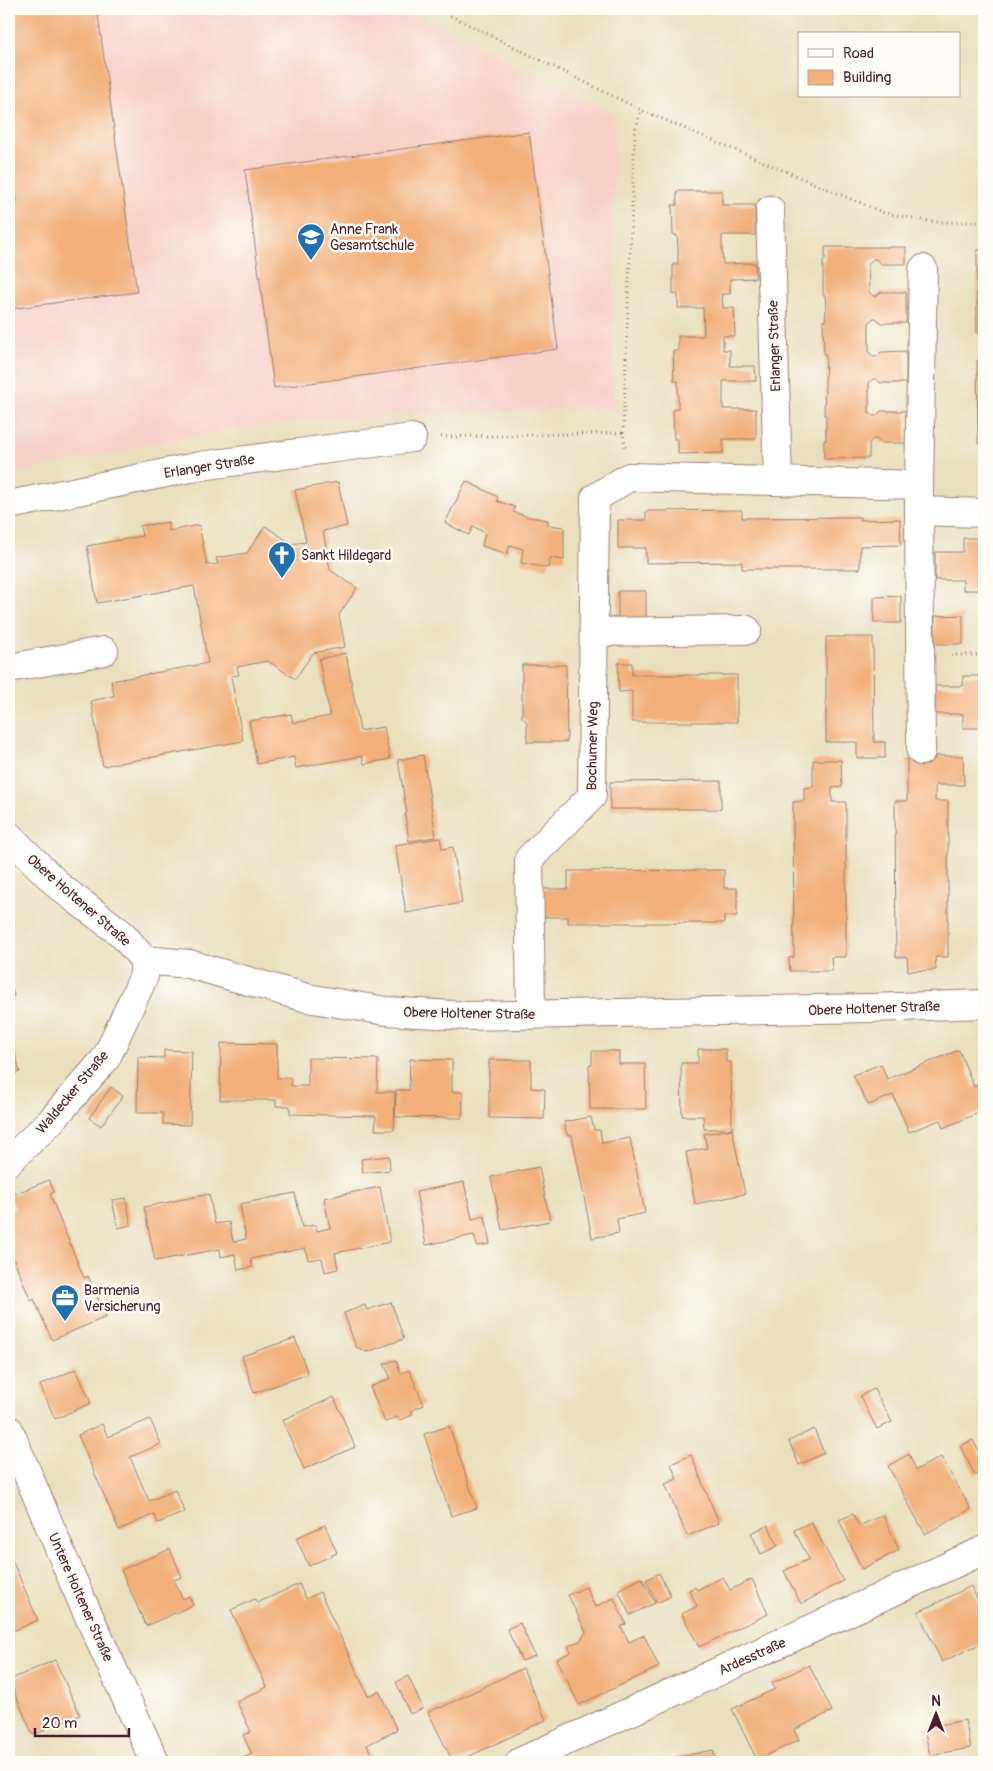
<svg xmlns="http://www.w3.org/2000/svg" width="993" height="1771" font-family="Pangolin,sans-serif">
  <style>
    .built { fill: #f7d1c7 }
    .building { fill: #f3b07a }
    .lines { fill: none; stroke-linecap: round; stroke-linejoin: round }
    .minor-casing { stroke: #9a8074; stroke-width: 30 }
    .path { stroke: #9a8074; stroke-width: 3; stroke-dasharray: 1 4; stroke-linecap: butt }
    .minor { stroke: #fff; stroke-width: 28 }
    .labels { text-anchor: middle; stroke-width: 5; stroke-linejoin: round; paint-order: stroke }
    .poi-label { font-size: 14px; fill: #4a1f2b; stroke: #fdfcf7; text-anchor: start }
    .street-label { font-size: 14px; fill: #4a1f2b; stroke: #fdfcf7 }
  </style>
  <rect width="100%" height="100%" fill="#fdfcf7"/>
  <filter id="ink" filterUnits="userSpaceOnUse"><feTurbulence type="fractalNoise" baseFrequency=".02" numOctaves="2"/><feDisplacementMap in="SourceGraphic" scale="10" xChannelSelector="R" yChannelSelector="G"/><feConvolveMatrix kernelMatrix="1 2 1 2 8 2 1 2 1" color-interpolation-filters="sRGB"/></filter>
  <filter id="wash" filterUnits="userSpaceOnUse"><feTurbulence type="fractalNoise" baseFrequency=".0096" numOctaves="4" result="noise"/><feDisplacementMap in="SourceGraphic" scale="20" xChannelSelector="R" yChannelSelector="G"/><feGaussianBlur stdDeviation="1.12" result="paint"/><feColorMatrix in="noise" values="0 0 0 0 0 0 0 0 0 0 0 0 0 0 0 0 0 1.4 0 .05"/><feComposite in="paint" operator="in"/></filter>
  <g filter="url(#wash)">
    <rect width="100%" height="100%" fill="#eae0be"/>
    <path class="built" d="M9,9H406L614,114L613,408L401,415L307,420L188,437L52,465L9,476Z"/>
    <g id="blocks">
      <path class="building" d="M9,9H97L137,292L9,309V204L17,203L9,129Z
        M529,132L558,349L274,388L245,170Z
        M677,191H722V205H755V235H722V250L723,264L755,263L756,278L730,279V294H722L723,308H734L735,336H723V350H730V366H755L756,381H723V409H756V439H723V453L678,454V439H674L673,409H678V381H674L673,351H678V336H704L703,308H678V294H673V264H678V249L677,235H673L672,205H677Z
        M825,247H906V264H881L876,259H873L868,264L869,292L873,296H876L881,292H906V323H881L876,318H873L869,323V352L873,357H876L881,352L906,351V383H881L876,379H873L869,383V412L873,416H876L881,411H906V443H881L876,439H874L869,443V458L824,459V440H826V415H824L826,355H824L823,321H825L826,308L825,295H823V260H825Z
        M977,250H984V333H977Z
        M977,361H984V444H978Z
        M466,481L498,497L497,501L515,507L513,512L529,517L548,520V525L564,527V560L550,558L548,568L521,563L523,549L510,545L507,554L482,546L485,533L473,526L469,535L445,523Z
        M338,482L347,526L323,531L330,570L357,588L339,615L345,647L313,653L295,679L268,661L237,667L239,675L231,676L243,741L103,766L91,701L114,696L111,681L208,663L194,586L97,603L87,546L142,536L140,526L168,522L169,531L199,525L207,565L218,564L216,558L247,553L265,526L292,544L306,542L295,490Z
        M742,510V518L860,517V520L900,519L901,545L860,546V569H742V562L646,563V548H618V520H646V511Z
        M963,538H984V590H963V580H935V552H963Z
        M618,591H646V619H618Z
        M901,596V623H874V597Z
        M963,615V644H935V616Z
        M826,637H873L874,742H885V758H857V742H826Z
        M346,653L360,731L384,727L390,759L364,764L362,756L296,768L294,757L257,764L249,721L291,714L293,723L330,716L319,659Z
        M618,663H632V675H737V722H632V691L619,692Z
        M522,665H566L567,742H527V722L522,717Z
        M963,676H984V728H963V714H935V686H963Z
        M423,755L436,837L409,841L405,814L407,813L398,760Z
        M935,756H963L964,785H936L935,787V801H948V957H935L936,970L908,971L907,957H896L895,801H907V759H935Z
        M813,760H841L842,787L832,788V802H846V957H831L832,971H790L789,958L794,957L793,802L804,801V788L813,787Z
        M721,781V809H610V782Z
        M440,838L442,849L453,847L462,903L406,913L395,845Z
        M724,870V888H737V916H724V923H568V917H540V889H568V871Z
        M9,980L14,996L9,998Z
        M9,1031L20,1072L9,1075Z
        M221,1043L277,1044V1078H291V1086H308V1058L378,1059L377,1092H395L394,1130H375L376,1116L290,1114V1106H276V1100H220Z
        M698,1049H726V1062H731L732,1129L745,1194L695,1204L686,1152L707,1148L704,1134L732,1129H704L703,1116H682L681,1063H698Z
        M164,1050L192,1051L190,1125L163,1124V1113H137L138,1057L164,1058Z
        M959,1050L974,1087L984,1083V1115L983,1111L943,1128L940,1120L909,1132L893,1095L868,1105L853,1075L881,1064L887,1079Z
        M592,1051H619V1064H645L646,1109H590L589,1065H592Z
        M410,1059L452,1060V1092H463L462,1118L395,1117L396,1090H409Z
        M489,1060H531V1088L545,1089L544,1119L489,1118Z
        M111,1087L123,1096L101,1126L89,1118Z
        M591,1117L594,1130H600L602,1143L630,1138L645,1213L617,1219L619,1233L592,1238L572,1135H567L564,1122Z
        M389,1156L390,1170L363,1173L361,1159Z
        M539,1167L550,1221L502,1230L491,1177Z
        M49,1180L54,1192L50,1194L58,1215L84,1278L88,1276L106,1317L52,1340L34,1299L31,1301L9,1248V1211L15,1209L10,1196Z
        M464,1182L472,1219L485,1216L490,1244L477,1246L474,1235L426,1245L416,1192Z
        M380,1187L390,1242L335,1253L338,1269L325,1272L322,1258L308,1260L305,1248L251,1259L252,1267L238,1270L235,1254L221,1257L220,1249L155,1261L144,1207L209,1194L215,1224L229,1222L233,1242L246,1239L240,1204L295,1193L302,1227L315,1225L317,1231L330,1228L324,1198Z
        M126,1198L131,1225L118,1228L112,1200Z
        M391,1302L404,1339L367,1352L356,1347L344,1313L365,1305L367,1310Z
        M295,1338L308,1374L254,1393L242,1356Z
        M396,1360L401,1373L409,1370L424,1405L412,1410V1415L401,1420L397,1417L385,1422L370,1387L391,1378L384,1364Z
        M76,1369L91,1403L55,1419L40,1385Z
        M874,1389L892,1422L877,1429L860,1396Z
        M334,1397L355,1447L304,1469L282,1420Z
        M150,1419L161,1444L130,1457L149,1501L175,1490L185,1512L158,1523L154,1514L119,1530L78,1435L102,1424L108,1437Z
        M449,1426L477,1508L451,1516L424,1434Z
        M814,1429L824,1453L799,1465L789,1441Z
        M973,1440L984,1462V1471L975,1475L960,1446Z
        M909,1454L916,1470L941,1457L971,1509L925,1534L888,1466Z
        M691,1455L719,1523L687,1536L665,1484L677,1479L671,1464Z
        M853,1514L859,1526L883,1515L899,1550L862,1569L839,1520Z
        M811,1522L843,1581L801,1604L784,1571L809,1559L794,1530Z
        M325,1525L337,1553L309,1566L296,1538Z
        M768,1525L778,1546L761,1554L751,1533Z
        M170,1549L182,1577L174,1580L175,1584L183,1599L189,1596L193,1605L146,1626L121,1570Z
        M9,1553L38,1620L9,1633Z
        M659,1573L671,1596L657,1603L646,1580Z
        M723,1577L730,1590L752,1579L768,1614L699,1647L682,1614L697,1606L689,1590L695,1587L697,1590Z
        M642,1578L655,1603L630,1615L618,1590Z
        M299,1584L306,1599L320,1592L368,1696L379,1691L397,1730L367,1745L375,1762H245L243,1758L252,1754L243,1735L251,1732L237,1702L267,1687L231,1610L255,1599L257,1603Z
        M971,1586L984,1613V1642L942,1662L918,1612Z
        M586,1587L595,1607L614,1598L626,1624L621,1627L629,1642L644,1635L659,1667L579,1705L557,1659L571,1652L568,1646L580,1641L586,1632L568,1595Z
        M520,1623L535,1656L522,1661L507,1629Z
        M55,1660L80,1715L33,1735L9,1680Z
        M809,1665L832,1711L794,1730L799,1740L757,1760L732,1709L775,1689L772,1683Z
        M523,1668L546,1720L457,1762H453L428,1712L439,1707L440,1708Z
        M408,1676L423,1708L410,1714L396,1682Z
        M965,1720L971,1748L930,1755L924,1728Z
        M713,1750L715,1762H658V1761Z"/>
    </g>
  </g>
  <g filter="url(#ink)">
    <use href="#blocks" fill-opacity="0" stroke="#9a8074" stroke-width="1"/>
    <g class="lines">
      <g class="minor-casing">
        <path id="minor" d="M770,210L778,481
          M919,485L923,269
          M9,505L200,466L412,438
          M919,511L921,751
          M594,632L747,630
          M9,668L104,651
          M9,836L61,888L122,934L144,960L189,964L307,998L386,1011L468,1016L872,1008L984,1004
          M531,1015L529,859L592,796L595,498L629,477L919,485V511L984,513
          M9,1161L50,1122L106,1058L144,976V960
          M9,1430L73,1581L155,1762
          M520,1762L984,1550"/>
      </g>
      <path class="path" d="M437,9L641,110L884,213L935,222H984
        M623,433L635,130L641,110
        M441,437L623,433L625,447
        M951,655H984"/>
      <use href="#minor" class="minor"/>
    </g>
  </g>
  <defs>
    <g id="school-pin" transform="scale(1.4375)"><path d="M0 17L-7.5 6A9.5 9.5 0 1 1 7.5 6Z" fill="#1f6fb2" stroke="#fdfcf7"/><path d="M0-5L7-2L0 1L-7-2ZM-4 1L0 2.5L4 1V4Q0 6-4 4Z" fill="#fff"/></g>
    <g id="church-pin" transform="scale(1.4375)"><path d="M0 17L-7.5 6A9.5 9.5 0 1 1 7.5 6Z" fill="#1f6fb2" stroke="#fdfcf7"/><path d="M-1.2-6h2.4v3.5h3.3v2.4h-3.3V6h-2.4V-.1h-3.3v-2.4h3.3Z" fill="#fff"/></g>
    <g id="office-pin" transform="scale(1.4375)"><path d="M0 17L-7.5 6A9.5 9.5 0 1 1 7.5 6Z" fill="#1f6fb2" stroke="#fdfcf7"/><path d="M-6-3h4V-5.5h4V-3h4V5H-6ZM-1-4.5V-3h2v-1.5ZM-6 0V1H6V0Z" fill="#fff"/></g>
  </defs>
  <g fill-rule="evenodd">
    <use href="#school-pin" x="311" y="237"/>
    <use href="#church-pin" x="282" y="555"/>
    <use href="#office-pin" x="65" y="1298"/>
  </g>
  <g class="labels">
    <g class="poi-label">
      <text x="330" y="234">Anne Frank<tspan x="330" dy="16">Gesamtschule</tspan></text>
      <text x="301" y="560">Sankt Hildegard</text>
      <text x="84" y="1295">Barmenia<tspan x="84" dy="16">Versicherung</tspan></text>
    </g>
    <g class="street-label">
      <text transform="translate(774 346) rotate(-92)" y="5">Erlanger Straße</text>
      <text transform="translate(209 466) rotate(-9)" y="5">Erlanger Straße</text>
      <text transform="translate(592 746) rotate(-89)" y="5">Bochumer Weg</text>
      <text transform="translate(79 900) rotate(41)" y="5">Obere Holtener Straße</text>
      <text transform="translate(874 1008) rotate(-2)" y="5">Obere Holtener Straße</text>
      <text transform="translate(469 1013) rotate(1)" y="5">Obere Holtener Straße</text>
      <text transform="translate(72 1092) rotate(-50)" y="5">Waldecker Straße</text>
      <text transform="translate(81 1597) rotate(66)" y="5">Untere Holtener Straße</text>
      <text transform="translate(752 1656) rotate(-24)" y="5">Ardesstraße</text>
    </g>
  </g>
  <rect width="993" height="1771" fill="none" stroke="#fdfcf7" stroke-width="30"/>
  <rect x="798" y="32" width="162" height="65" fill="#fdfcf7" stroke="#b5a4a5"/>
  <rect x="808" y="49" width="25" height="8" fill="#ffffff" stroke="#b5a4a5"/>
  <text x="843" y="58" font-size="15" fill="#4a1f2b">Road</text>
  <rect x="808" y="70" width="25" height="15" fill="#f3b07a" stroke="#b5a4a5"/>
  <text x="843" y="82" font-size="15" fill="#4a1f2b">Building</text>
  <g transform="translate(936 1714)" stroke="#fdfcf7" stroke-width="4" paint-order="stroke">
  <path d="M0-4L9 19L0 12L-9 19Z" fill="#4a1f2b"/>
  <text y="-8" font-size="14" font-weight="bold" text-anchor="middle" fill="#4a1f2b">N</text>
  </g>
  <path d="M35 1728v8h94v-8" fill="none" stroke="#4a1f2b" stroke-width="2.5"/>
  <text x="42" y="1728" font-size="15" fill="#4a1f2b" stroke="#fdfcf7" stroke-width="4" paint-order="stroke">20 m</text>
</svg>
